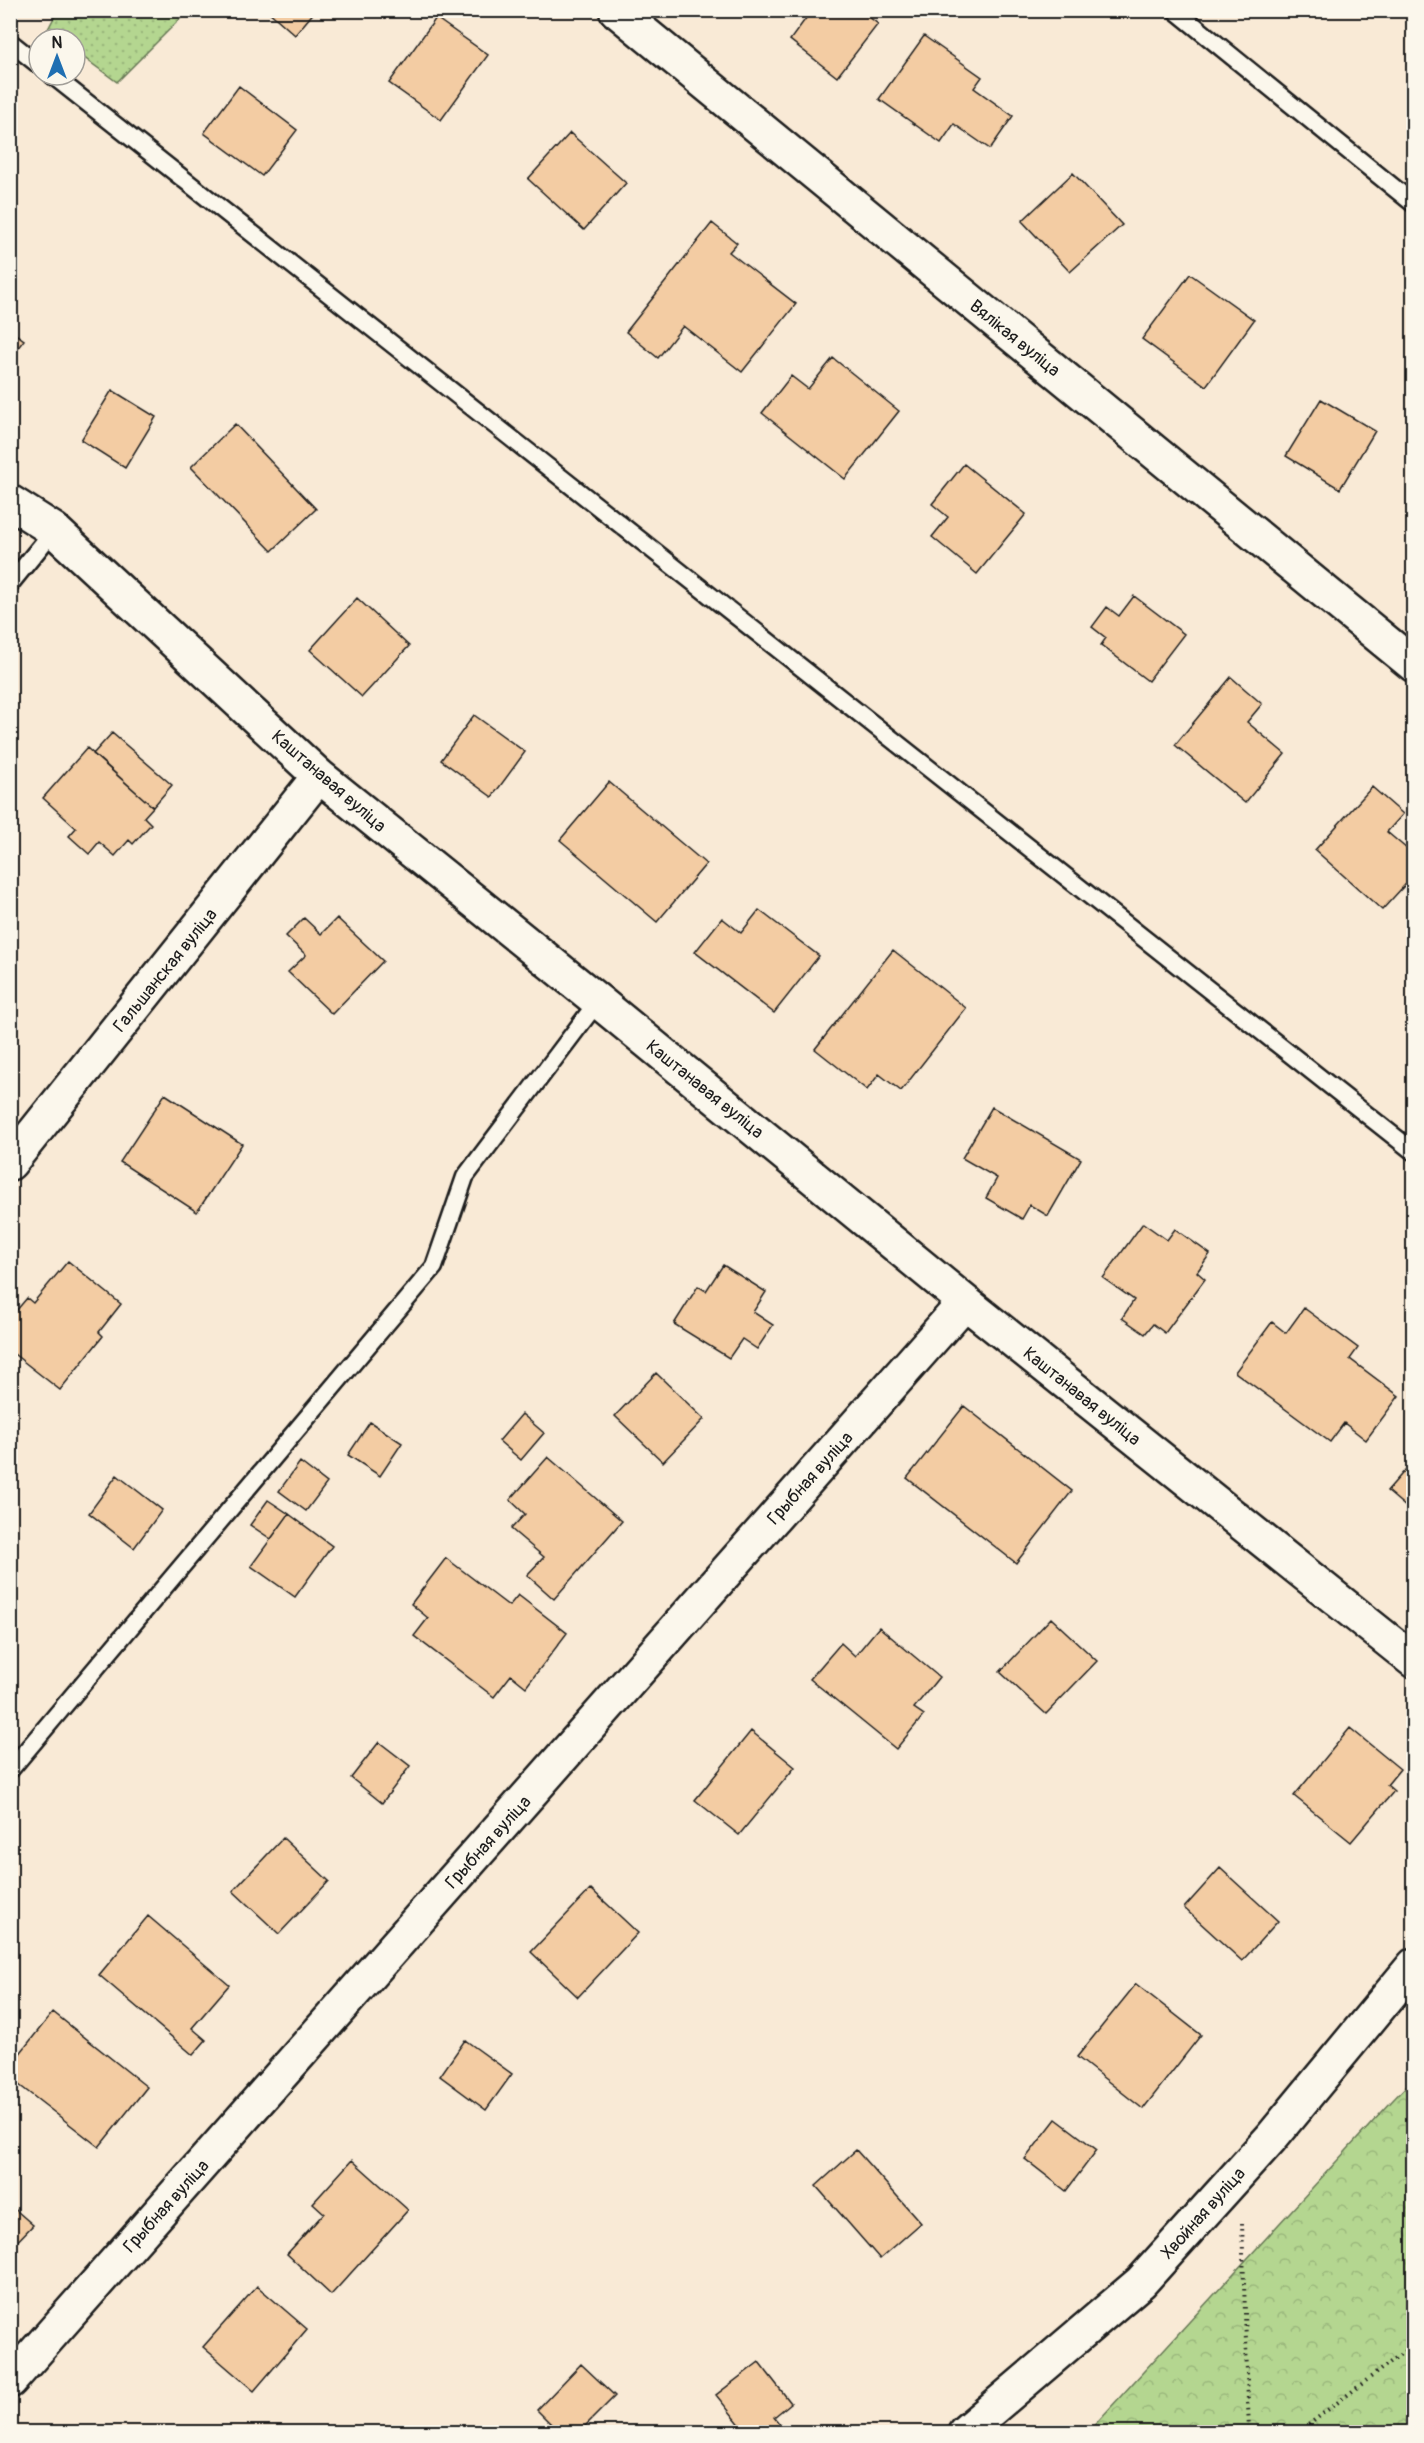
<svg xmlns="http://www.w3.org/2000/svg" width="1424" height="2443" font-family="Pangolin,sans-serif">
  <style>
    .green { fill: url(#green-dots); stroke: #687956; stroke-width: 1.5 }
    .forest { fill: url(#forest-crowns); stroke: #687956; stroke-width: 1.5 }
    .building { fill: #f3cca3; stroke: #1c1c1c; stroke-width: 1.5 }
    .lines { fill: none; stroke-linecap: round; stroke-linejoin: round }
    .lane-casing { stroke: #1c1c1c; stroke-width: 21 }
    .street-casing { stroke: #1c1c1c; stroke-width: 38 }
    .path { stroke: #1c1c1c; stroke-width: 4; stroke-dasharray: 1.5 4.5; stroke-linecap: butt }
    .lane { stroke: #fbf7ec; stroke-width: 16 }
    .street { stroke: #fbf7ec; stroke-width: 33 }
    .labels { text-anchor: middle; stroke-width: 4.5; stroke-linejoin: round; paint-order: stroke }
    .street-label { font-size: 18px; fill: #1c1c1c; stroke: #fbf7ec }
  </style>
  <defs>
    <pattern id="green-dots" width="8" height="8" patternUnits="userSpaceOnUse" patternTransform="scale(1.5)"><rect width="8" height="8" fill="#b4d690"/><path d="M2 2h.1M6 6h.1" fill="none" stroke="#9ab77c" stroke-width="1.8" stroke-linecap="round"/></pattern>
    <pattern id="forest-crowns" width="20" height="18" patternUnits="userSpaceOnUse" patternTransform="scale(1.5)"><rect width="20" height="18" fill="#b4d690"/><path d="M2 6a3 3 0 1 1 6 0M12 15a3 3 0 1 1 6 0" fill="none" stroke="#9ab77c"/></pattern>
  </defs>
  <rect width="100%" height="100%" fill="#f9ead6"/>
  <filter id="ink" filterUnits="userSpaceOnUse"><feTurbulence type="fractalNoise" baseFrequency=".0167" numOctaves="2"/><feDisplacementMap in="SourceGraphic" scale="12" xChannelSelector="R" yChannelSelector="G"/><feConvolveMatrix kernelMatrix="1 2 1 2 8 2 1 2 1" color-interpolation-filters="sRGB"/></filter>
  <g filter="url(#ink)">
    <path class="green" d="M58,10H188V11L117,82L75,51V39H59L47,31Z"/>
    <path class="forest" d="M1413,2079V2432H1088L1392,2101Z"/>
    <path class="building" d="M267,10H316L295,35Z
      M812,10H860L878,24L837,77L790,40Z
      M436,18L488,55L441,120L389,83Z
      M924,36L982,77L974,88L1013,116L990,149L954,124L941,143L879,99Z
      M239,86L297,130L262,176L204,133Z
      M570,133L626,183L584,230L528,179Z
      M1073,173L1122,225L1070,272L1022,221Z
      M712,223L737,243L729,252L796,304L742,372L683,326L658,358L626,332Z
      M1190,274L1254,320L1206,386L1142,339Z
      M10,330L24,340L10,358Z
      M833,358L899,411L845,479L762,413L791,376L808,389Z
      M112,390L156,417L125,468L81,440Z
      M1321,399L1375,431L1340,489L1286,456Z
      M235,424L316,509L272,551L191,467Z
      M964,464L1026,514L977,574L932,537L948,517L932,504Z
      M1134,596L1184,634L1148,681L1101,645L1106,638L1092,627L1107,607L1119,616Z
      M357,598L409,646L362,697L310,650Z
      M1231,677L1262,704L1247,722L1285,754L1245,803L1175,745Z
      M474,715L525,752L492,797L441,760Z
      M112,733L172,785L153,807L93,754Z
      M87,748L153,807L144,817L151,824L133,844L129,840L115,856L99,842L89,854L69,836L76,828L43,798Z
      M609,782L706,864L657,922L560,840Z
      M1372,787L1403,814L1387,832L1414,855V875L1382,910L1315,850Z
      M759,910L819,956L774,1013L695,952L722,918L741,933Z
      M304,918L321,934L337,918L383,961L332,1014L288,972L306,955L286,936Z
      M893,950L966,1008L901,1091L879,1074L867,1090L815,1049Z
      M165,1094L242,1144L197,1212L120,1162Z
      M992,1107L1081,1159L1048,1216L1030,1205L1022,1219L986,1198L997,1178L962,1158Z
      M1143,1223L1167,1240L1175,1229L1210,1254L1197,1272L1205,1279L1165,1333L1153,1324L1145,1334L1122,1318L1134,1300L1103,1278Z
      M68,1261L121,1304L99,1332L103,1336L60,1390L10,1351V1318L27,1298L33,1303Z
      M723,1265L766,1292L753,1312L773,1325L757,1349L742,1339L729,1358L674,1324L698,1286L706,1291Z
      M1304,1308L1358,1348L1350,1359L1399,1396L1366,1440L1344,1423L1330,1442L1235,1372L1272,1322L1286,1333Z
      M656,1373L704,1419L663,1462L615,1416Z
      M964,1406L1072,1491L1016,1563L907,1478Z
      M522,1414L544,1433L521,1460L499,1441Z
      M370,1422L402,1443L380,1476L348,1455Z
      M548,1457L622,1521L554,1599L527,1575L544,1557L511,1529L525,1514L510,1500Z
      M1414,1460V1512L1413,1513L1387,1491Z
      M300,1462L327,1483L306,1511L279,1491Z
      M117,1475L162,1510L134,1548L89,1513Z
      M268,1500L289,1514L271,1539L250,1525Z
      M289,1514L332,1546L295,1597L251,1566Z
      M446,1558L509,1606L518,1595L567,1633L526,1687L511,1675L494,1697L414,1636L428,1618L411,1604Z
      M1051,1618L1097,1661L1046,1714L1000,1672Z
      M879,1627L939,1677L914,1708L924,1715L896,1749L810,1679L841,1643L855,1656Z
      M1350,1728L1400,1769L1387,1785L1394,1791L1351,1842L1294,1796Z
      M751,1731L795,1767L739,1835L695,1800Z
      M379,1742L410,1766L382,1803L351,1778Z
      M283,1838L329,1881L279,1934L233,1891Z
      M1220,1868L1278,1921L1242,1961L1184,1908Z
      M591,1889L638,1933L578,1997L531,1952Z
      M148,1916L229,1985L192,2028L206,2040L193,2055L99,1975Z
      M1136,1984L1201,2035L1143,2109L1077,2057Z
      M53,2012L147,2087L99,2147L10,2078V2066Z
      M465,2040L512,2074L486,2110L440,2076Z
      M1056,2119L1097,2150L1066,2191L1025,2159Z
      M856,2150L921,2223L880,2259L816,2186Z
      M352,2160L408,2210L331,2295L287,2254L324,2213L313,2203Z
      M10,2205L33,2225L10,2249Z
      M257,2286L307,2329L254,2391L203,2347Z
      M759,2362L791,2403L774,2417L786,2432H746L716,2395Z
      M581,2364L615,2396L579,2432H559L537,2410Z"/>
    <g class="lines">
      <g class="lane-casing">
        <path id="lane" d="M1175,10L1414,204
          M10,42L39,65
          M52,75L1414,1152
          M10,584L54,530
          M10,1770L434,1267L465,1177L598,1001"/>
      </g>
      <g class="street-casing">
        <path id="street" d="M616,10L1414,665
          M10,502L54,530L319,776L598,1001L965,1302L1414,1661
          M10,1163L319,776
          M10,2381L965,1302
          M965,2432L1141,2282L1271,2138L1414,1965"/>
      </g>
      <path class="path" d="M1242,2223L1249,2432
        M1299,2432L1414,2344"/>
      <use href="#lane" class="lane"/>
      <use href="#street" class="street"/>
    </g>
  </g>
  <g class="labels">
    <g class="street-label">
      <text transform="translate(1015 338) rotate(39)" y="6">Вялікая вуліца</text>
      <text transform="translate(329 781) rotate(41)" y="6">Каштанавая вуліца</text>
      <text transform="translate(165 970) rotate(-51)" y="6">Гальшанская вуліца</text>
      <text transform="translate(705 1089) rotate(39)" y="6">Каштанавая вуліца</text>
      <text transform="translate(1082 1396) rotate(39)" y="6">Каштанавая вуліца</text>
      <text transform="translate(810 1478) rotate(-48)" y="6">Грыбная вуліца</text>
      <text transform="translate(488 1842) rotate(-48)" y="6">Грыбная вуліца</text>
      <text transform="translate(166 2206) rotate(-48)" y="6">Грыбная вуліца</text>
      <text transform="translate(1203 2213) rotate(-48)" y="6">Хвойная вуліца</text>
    </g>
  </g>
  <rect width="1424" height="2443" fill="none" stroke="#fbf7ec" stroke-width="36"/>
  <rect x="18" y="18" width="1388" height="2407" fill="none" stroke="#1c1c1c" stroke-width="2" filter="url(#ink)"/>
  <g transform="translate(57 57)"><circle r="28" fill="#fbf7ec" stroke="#a29f99" stroke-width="1.5"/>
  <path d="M0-4.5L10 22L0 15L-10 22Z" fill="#1f6fb2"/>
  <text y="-9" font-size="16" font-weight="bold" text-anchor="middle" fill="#1c1c1c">N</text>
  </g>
</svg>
